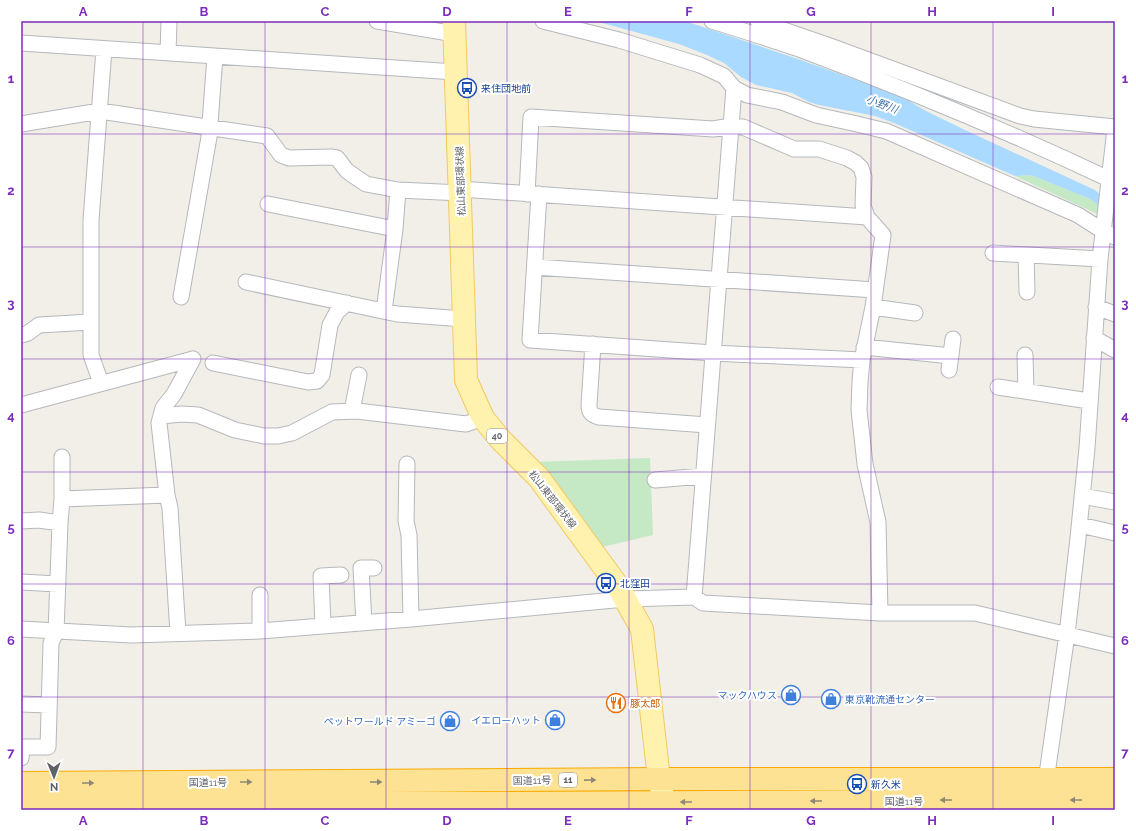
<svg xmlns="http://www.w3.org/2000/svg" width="1136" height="831" font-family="Raleway,'Noto Sans JP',sans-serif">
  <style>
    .green { fill: #c5e8c5 }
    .water { fill: #aadaff }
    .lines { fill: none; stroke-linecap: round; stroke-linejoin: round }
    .street-casing { stroke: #b5b8bc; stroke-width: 17 }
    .primary-casing { stroke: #f2c960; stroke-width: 24 }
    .highway-casing { stroke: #f9ab00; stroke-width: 24 }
    .street { stroke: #fff; stroke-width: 15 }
    .primary { stroke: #fff2af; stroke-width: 22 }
    .highway { stroke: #fde293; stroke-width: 22 }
    .oneway { fill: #8e8975 }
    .grid { fill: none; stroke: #7b2cbf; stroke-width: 1; stroke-opacity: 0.55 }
    .labels { text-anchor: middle; stroke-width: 4; stroke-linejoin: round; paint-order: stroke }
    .shield { fill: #fff; stroke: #8f9295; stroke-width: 1 }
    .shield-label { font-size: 9px; font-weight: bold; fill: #5f6368 }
    .transit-label { font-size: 10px; fill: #164399; stroke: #fff; text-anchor: start }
    .street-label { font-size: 10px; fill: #5f6368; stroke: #fff }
    .shop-label { font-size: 10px; fill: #366cbe; stroke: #fff; text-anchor: end }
    .food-label { font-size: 10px; fill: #c56008; stroke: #fff; text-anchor: start }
    .water-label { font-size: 11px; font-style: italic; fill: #4174aa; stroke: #fff }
    .neatline { fill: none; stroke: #7b2cbf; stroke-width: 1.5 }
    .grid-label { font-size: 13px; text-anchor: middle; font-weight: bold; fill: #7b2cbf }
  </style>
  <rect width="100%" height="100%" fill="#f1efe8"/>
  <path class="green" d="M1031,175L1090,199L1115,216V222L1015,176Z
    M650,458L653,535L602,547L534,462Z"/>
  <path class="water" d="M595,21H685L795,58L901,96L924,110L967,131L1095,190L1115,207V216L1090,199L1031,175L1015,176L894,123L875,116L819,105L809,102L792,93L756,85L741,77L724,63L707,55L679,44Z"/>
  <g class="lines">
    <g class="street-casing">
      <path id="street" d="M377,21L455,34
        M543,21L619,40L700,65L724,76L734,88L747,95L782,102L816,115L857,124L886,131L1078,215L1103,231L1115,237
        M712,21C741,30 770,39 799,49C906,89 1012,133 1115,182
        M758,21L833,47L1020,116L1034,119L1115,127
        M21,43L455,72
        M168,53L169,21
        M21,124L100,111L267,136L281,155L289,158L331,157L337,158L347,171L366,184L398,190L461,193
        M460,189L867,217
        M527,194L531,117L713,129L731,126L743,127L794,149H819L847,158L856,163L861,168L864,177L863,205L867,217L883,235L873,307L862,360L860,382L859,410L865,464L878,522L880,613
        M539,194L530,340L713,353L862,360
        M268,204L395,229
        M993,253L1100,259
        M1026,255L1027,292
        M535,267L875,290
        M246,282L397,314L464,319
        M181,297L209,137L215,56
        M873,307L915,313
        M1096,307L1115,314
        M384,311L395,229L398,190
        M21,335L28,333L39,325L91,322
        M1094,338L1115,350
        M593,344L589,405C589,413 592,415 599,417L707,425
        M864,347L951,356
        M1025,355L1026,391
        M213,363L308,382L317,381L322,375L330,325L337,312L347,303
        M949,370L953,339
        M101,383L91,355V220L104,49
        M998,387L1089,401
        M21,405L193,359
        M352,411L359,375
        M161,416L182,414L198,415L235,430L264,436H278L292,433L332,412L357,411L466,424L483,418
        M407,464L406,521L409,535L411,619
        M655,480L703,476
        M1082,496L1115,502
        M62,499L167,495
        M21,521L39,520L60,523L56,632L51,643L48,747H22L21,758
        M60,523L62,499V457
        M1080,525L1115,533
        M21,582L58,584
        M260,595V631
        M694,597L734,88
        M364,623L361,568H374
        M323,626L321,576L341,575
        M21,629L131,635L260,631L411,619L625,599L694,597L703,603L756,606L880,613H975L1115,646
        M178,633L170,508L167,495L159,423L163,408L174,394L193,359
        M21,704L49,705
        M1045,788L1067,634L1078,538L1087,448L1100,259L1115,129"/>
    </g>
    <g class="primary-casing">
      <path id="primary" d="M454,21L466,380L483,418L500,439L539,478L617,585L642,629L659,779L663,796"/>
    </g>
    <g class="highway-casing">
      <path id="highway" d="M21,783L659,779H1115
        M21,804L279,802L482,803L1115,800"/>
    </g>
    <use href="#street" class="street"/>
    <use href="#primary" class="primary"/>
    <use href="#highway" class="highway"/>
  </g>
  <defs><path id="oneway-solid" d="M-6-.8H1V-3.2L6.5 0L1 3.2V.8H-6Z"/></defs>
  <g class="oneway">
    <use href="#oneway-solid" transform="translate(590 780) rotate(-1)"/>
    <use href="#oneway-solid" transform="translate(246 782)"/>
    <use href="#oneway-solid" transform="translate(376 782)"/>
    <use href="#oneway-solid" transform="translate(88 783)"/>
    <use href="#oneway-solid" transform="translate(946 800) rotate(180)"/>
    <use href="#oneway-solid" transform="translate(1076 800) rotate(180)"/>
    <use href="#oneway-solid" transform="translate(816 801) rotate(180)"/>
    <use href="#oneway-solid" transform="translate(686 802) rotate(180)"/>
  </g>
  <path class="grid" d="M143,21V810M265,21V810M386,21V810M507,21V810M629,21V810M750,21V810M871,21V810M993,21V810M21,134H1115M21,247H1115M21,359H1115M21,472H1115M21,584H1115M21,697H1115"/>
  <defs>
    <g id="bus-ring" transform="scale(1)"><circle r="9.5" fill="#fff" stroke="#1a4fb4" stroke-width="1.5"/><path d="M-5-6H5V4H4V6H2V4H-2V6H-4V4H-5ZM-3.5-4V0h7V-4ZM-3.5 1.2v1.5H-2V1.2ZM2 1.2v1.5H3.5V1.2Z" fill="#1a4fb4"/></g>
    <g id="shop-ring" transform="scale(1)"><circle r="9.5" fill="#fff" stroke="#3f7fe0" stroke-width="1.5"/><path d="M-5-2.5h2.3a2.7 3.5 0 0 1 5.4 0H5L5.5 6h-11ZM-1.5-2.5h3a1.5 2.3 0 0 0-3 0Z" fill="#3f7fe0"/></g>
    <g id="restaurant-ring" transform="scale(1)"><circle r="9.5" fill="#fff" stroke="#e8710a" stroke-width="1.5"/><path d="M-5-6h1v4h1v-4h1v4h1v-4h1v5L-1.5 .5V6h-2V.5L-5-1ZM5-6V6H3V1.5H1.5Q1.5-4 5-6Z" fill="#e8710a"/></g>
  </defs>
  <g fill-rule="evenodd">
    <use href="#bus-ring" x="467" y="88"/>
    <use href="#bus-ring" x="606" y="583"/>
    <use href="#shop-ring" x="791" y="695"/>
    <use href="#shop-ring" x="831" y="699"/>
    <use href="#restaurant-ring" x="616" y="703"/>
    <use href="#shop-ring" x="555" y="720"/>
    <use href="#shop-ring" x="450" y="721"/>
    <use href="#bus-ring" x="857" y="784"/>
  </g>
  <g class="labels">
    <g class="shield">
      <rect x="487" y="429" width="20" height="14" rx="3"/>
      <rect x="559" y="773" width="18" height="14" rx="3"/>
    </g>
    <g class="shield-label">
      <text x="497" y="439">40</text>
      <text x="568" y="783">11</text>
    </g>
    <g class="transit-label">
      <text x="481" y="92">来住団地前</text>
      <text x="620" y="587">北窪田</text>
      <text x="871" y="788">新久米</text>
    </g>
    <g class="street-label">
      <text transform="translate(460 181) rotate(-92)" y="4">松山東部環状線</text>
      <text transform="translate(553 499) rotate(52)" y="4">松山東部環状線</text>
      <text transform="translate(532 780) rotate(-1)" y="4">国道11号</text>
      <text x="208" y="786">国道11号</text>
      <text x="904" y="805">国道11号</text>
    </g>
    <g class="shop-label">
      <text x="777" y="699">マックハウス</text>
      <text x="845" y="703" text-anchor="start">東京靴流通センター</text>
      <text x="541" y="724">イエローハット</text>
      <text x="436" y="725">ペットワールド アミーゴ</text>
    </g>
    <g class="food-label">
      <text x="630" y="707">豚太郎</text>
    </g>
    <g class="water-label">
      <text transform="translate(882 104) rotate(20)" y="4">小野川</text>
    </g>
  </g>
  <rect width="1136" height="831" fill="none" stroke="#ffffff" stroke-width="44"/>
  <g transform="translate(54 777) rotate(179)" stroke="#ffffff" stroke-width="3" paint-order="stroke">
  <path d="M0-3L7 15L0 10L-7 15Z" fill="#5f6368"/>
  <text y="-6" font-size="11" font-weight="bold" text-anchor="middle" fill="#5f6368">N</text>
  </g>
  <rect x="22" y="22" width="1092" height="787" class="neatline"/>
  <g class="grid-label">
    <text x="83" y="16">A</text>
    <text x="204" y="16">B</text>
    <text x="325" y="16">C</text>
    <text x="447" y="16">D</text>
    <text x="568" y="16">E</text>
    <text x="689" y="16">F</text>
    <text x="811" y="16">G</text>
    <text x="932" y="16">H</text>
    <text x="1053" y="16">I</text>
    <text x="11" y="83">1</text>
    <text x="1125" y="83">1</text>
    <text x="11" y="195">2</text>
    <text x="1125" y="195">2</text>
    <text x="11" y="308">3</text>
    <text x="1125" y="308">3</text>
    <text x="11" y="420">4</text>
    <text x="1125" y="420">4</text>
    <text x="11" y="532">5</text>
    <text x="1125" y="532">5</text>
    <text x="11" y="645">6</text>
    <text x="1125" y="645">6</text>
    <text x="11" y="757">7</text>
    <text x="1125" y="757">7</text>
    <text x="83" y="825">A</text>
    <text x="204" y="825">B</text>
    <text x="325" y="825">C</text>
    <text x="447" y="825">D</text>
    <text x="568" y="825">E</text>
    <text x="689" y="825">F</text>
    <text x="811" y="825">G</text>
    <text x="932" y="825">H</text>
    <text x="1053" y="825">I</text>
  </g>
</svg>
